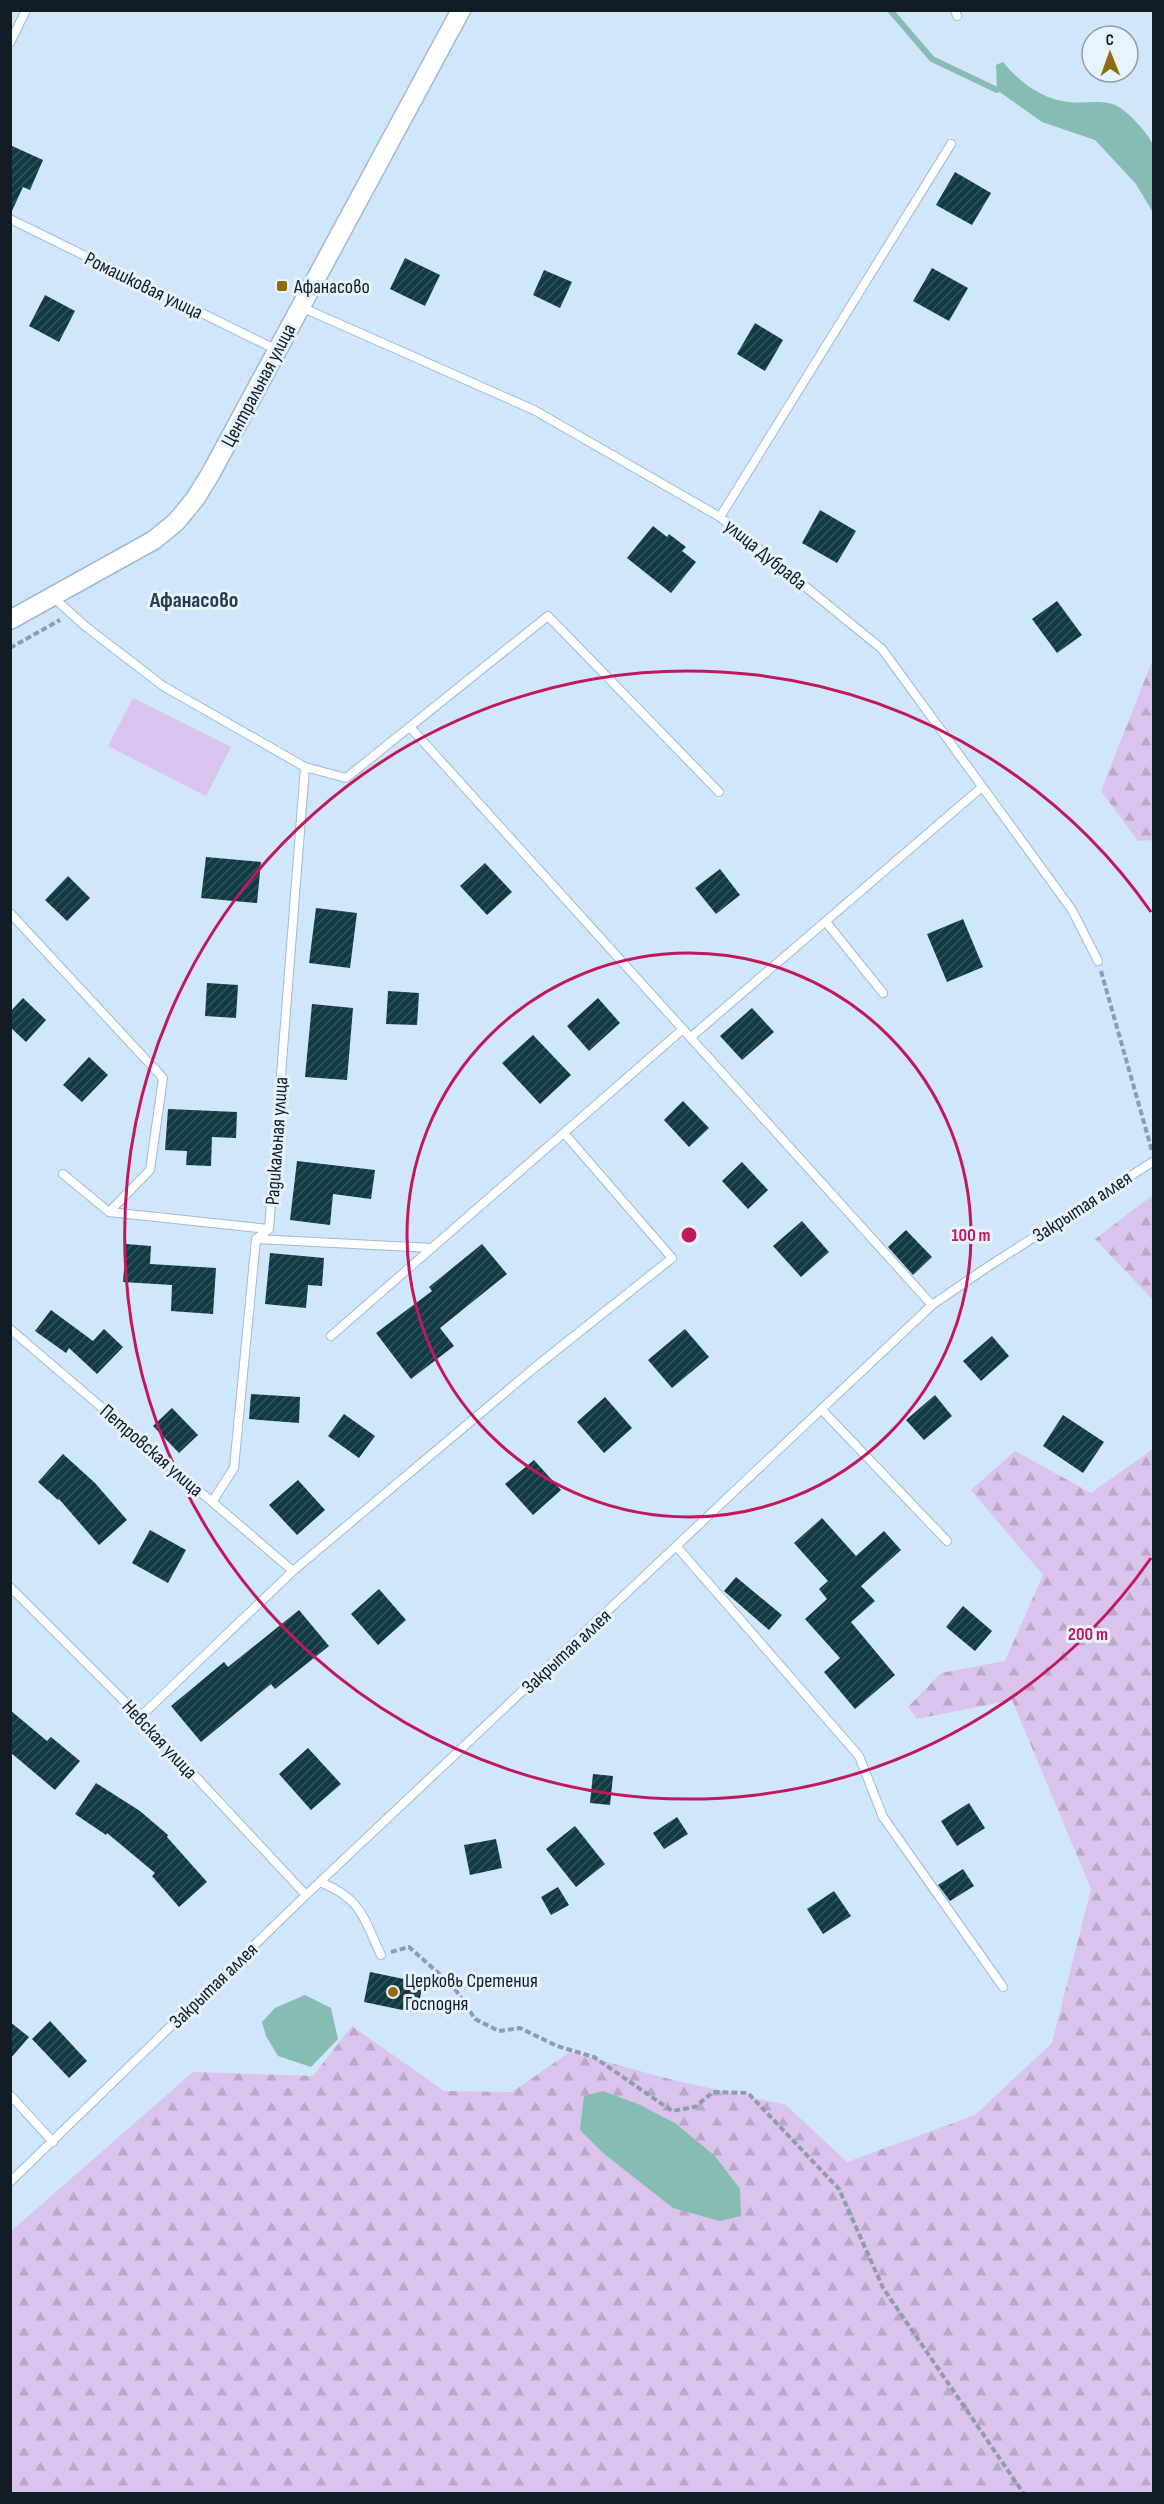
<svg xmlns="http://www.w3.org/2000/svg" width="1164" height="2504" font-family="'Sofia Sans Condensed',sans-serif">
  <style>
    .forest { fill: url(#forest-firs) }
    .pitch { fill: #dbc4eb }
    .water { fill: #86bdb3 }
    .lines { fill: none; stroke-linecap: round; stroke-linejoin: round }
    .stream { stroke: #86bdb3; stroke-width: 6 }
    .building { fill: url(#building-hatch) }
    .service-casing { stroke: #9fbad3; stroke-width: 10 }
    .tertiary-casing { stroke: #9fbad3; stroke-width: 21 }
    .path { stroke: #8b9dae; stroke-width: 4; stroke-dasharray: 6 3; stroke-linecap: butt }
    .service { stroke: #fff; stroke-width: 8 }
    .tertiary { stroke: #fff; stroke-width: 18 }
    .ring { fill: none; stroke: #c2185b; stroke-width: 3 }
    .poi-dot { fill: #8e6c10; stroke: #e7f2fd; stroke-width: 2 }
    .labels { text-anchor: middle; stroke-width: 6; stroke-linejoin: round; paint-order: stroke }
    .street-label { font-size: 20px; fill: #111c25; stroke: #e7f2fd }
    .poi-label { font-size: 20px; fill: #111c25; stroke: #e7f2fd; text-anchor: start }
    .quarter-label { font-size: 22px; font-weight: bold; fill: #253c51; stroke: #e7f2fd }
    .centre { fill: #c2185b; stroke: #e7f2fd; stroke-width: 3 }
    .ring-label { font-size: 18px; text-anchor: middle; font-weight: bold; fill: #c2185b; stroke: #e7f2fd; stroke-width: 6; stroke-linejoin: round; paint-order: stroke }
  </style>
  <defs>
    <pattern id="forest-firs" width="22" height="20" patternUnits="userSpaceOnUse" patternTransform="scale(1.5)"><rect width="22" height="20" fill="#dbc4eb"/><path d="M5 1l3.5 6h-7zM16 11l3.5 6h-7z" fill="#bba8c9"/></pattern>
    <pattern id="building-hatch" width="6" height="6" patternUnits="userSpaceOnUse" patternTransform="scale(1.5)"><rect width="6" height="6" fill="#113a42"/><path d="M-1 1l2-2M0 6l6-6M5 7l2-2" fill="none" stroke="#32545b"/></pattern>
  </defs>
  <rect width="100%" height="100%" fill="#d0e6fb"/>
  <path class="forest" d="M1153,659V840L1138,841L1101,791Z
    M1153,1195V1300L1095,1239Z
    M1153,1449V2493H11L10,2232L193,2072L313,2076L352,2026L444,2091L512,2092L570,2052L673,2080L786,2105L847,2162L975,2115L1052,2043L1091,1889L1012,1700L917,1719L908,1707L941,1673L1005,1661L1043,1575L971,1490L1015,1451L1091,1493Z"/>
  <path class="pitch" d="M133,698L231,747L206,796L108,746Z"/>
  <path class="water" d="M1003,62C1019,82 1043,100 1069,102C1084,104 1101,99 1115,105C1126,109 1149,134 1153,145C1157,156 1154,196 1153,210L1152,211L1136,184L1095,140L1042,122L997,90L996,65Z
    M305,1995L331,2008L338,2039L311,2067L278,2056L266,2036L262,2022L275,2008Z
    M603,2091L638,2104L675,2123L715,2156L740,2189L741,2216L720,2221L673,2208L603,2153L580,2130L584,2096Z"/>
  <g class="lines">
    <path class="stream" d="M890,10L932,59L997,90"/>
  </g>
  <path class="building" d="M10,145L43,160L30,190L23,187L11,213Z
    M955,172L991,193L972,225L936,205Z
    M405,258L440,275L425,306L390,289Z
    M932,268L968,288L949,321L913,301Z
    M544,270L572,282L560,308L533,295Z
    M45,295L75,311L59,342L29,326Z
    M755,323L783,340L765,371L737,354Z
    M820,510L856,531L837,563L802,543Z
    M653,526L667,537L669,534L686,547L682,551L696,562L671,593L627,558Z
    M1057,601L1082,635L1057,653L1032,619Z
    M206,857L261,862L257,903L201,898Z
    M485,863L512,892L487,915L460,886Z
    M720,869L740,895L716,914L695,888Z
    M68,876L90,898L67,921L45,900Z
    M316,908L357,913L350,968L309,963Z
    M963,919L983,967L947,982L927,934Z
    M207,983L238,985L236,1018L205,1016Z
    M388,991L419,993L417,1025L386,1024Z
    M23,998L46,1020L26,1042L10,1027V1012Z
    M598,998L620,1023L589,1051L567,1026Z
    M312,1004L353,1008L347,1080L305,1077Z
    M752,1008L774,1032L742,1060L720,1036Z
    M533,1035L571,1075L540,1104L502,1063Z
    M89,1057L108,1075L82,1102L63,1085Z
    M683,1101L709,1128L689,1147L664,1120Z
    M168,1109L237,1112L236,1138L212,1137L211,1166L186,1165L187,1151L165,1150Z
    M297,1161L375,1170L371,1199L333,1194L330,1225L290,1220Z
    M742,1162L768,1190L748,1209L722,1181Z
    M802,1221L829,1252L801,1277L773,1246Z
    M906,1230L932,1257L913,1275L888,1247Z
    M126,1244L151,1246L150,1264L216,1268L213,1314L171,1311L172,1285L123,1282Z
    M482,1244L507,1274L440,1328L454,1346L411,1379L376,1333L432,1291L429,1287Z
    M270,1253L324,1258L322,1286L308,1285L306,1308L265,1304Z
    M51,1310L93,1341L104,1329L123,1347L97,1374L69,1348L66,1353L35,1331Z
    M685,1329L709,1357L672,1388L648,1360Z
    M992,1336L1009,1356L981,1381L963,1361Z
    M251,1394L300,1397L299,1423L249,1419Z
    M935,1395L952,1416L924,1440L906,1420Z
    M605,1397L632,1428L604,1453L577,1422Z
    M172,1408L198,1435L179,1453L153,1426Z
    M344,1414L375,1436L359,1458L328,1436Z
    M1063,1415L1104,1442L1083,1473L1043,1446Z
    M63,1454L95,1483L127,1520L99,1545L59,1499L58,1500L38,1482Z
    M534,1460L561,1490L533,1515L505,1484Z
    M298,1480L325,1510L297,1535L269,1505Z
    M822,1518L856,1556L884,1531L901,1550L861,1586L875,1601L851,1622L895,1675L855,1709L824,1672L840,1658L805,1619L827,1599L819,1589L828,1581L794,1543Z
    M150,1530L186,1550L168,1583L132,1563Z
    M736,1577L782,1615L769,1630L724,1591Z
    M379,1589L406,1620L378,1645L351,1614Z
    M963,1606L992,1631L975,1651L946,1627Z
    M299,1610L329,1646L275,1689L271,1684L201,1742L171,1706L224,1662L228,1667Z
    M10,1710L47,1741L51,1737L80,1761L55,1790L10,1752Z
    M308,1748L341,1784L311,1810L279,1774Z
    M593,1774L613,1776L610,1805L590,1803Z
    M96,1783L140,1811L168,1835L167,1837L207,1882L179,1907L152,1876L155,1873L107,1833L106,1835L75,1814Z
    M969,1803L985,1828L957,1846L941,1821Z
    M677,1817L688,1834L664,1849L653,1833Z
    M575,1826L605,1864L576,1887L546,1849Z
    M496,1839L502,1868L470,1875L464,1845Z
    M963,1869L974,1886L950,1901L938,1885Z
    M558,1887L569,1905L551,1915L541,1897Z
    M834,1891L851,1916L823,1934L807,1909Z
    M370,1972L423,1983L417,2013L364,2002Z
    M50,2021L87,2061L69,2078L32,2039Z
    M10,2022L29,2037L10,2059Z"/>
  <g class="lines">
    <g class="service-casing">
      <path id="service" d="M955,10L957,16
        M10,43L26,10
        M10,219L277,350
        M301,307L534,410L720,517L882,649L1072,910L1098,961
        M720,517L951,144
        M53,597L85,626L163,686L305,767L346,778L548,616L719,792
        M410,727L932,1305
        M10,913L163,1078L150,1170L109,1212L63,1174
        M826,922L883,993
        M691,1037L982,787
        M109,1212L269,1229
        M256,1239L432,1248
        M10,1329L293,1571
        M331,1336L683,1029
        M822,1410L947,1541
        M212,1502L234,1468L256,1239L269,1229L305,767
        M677,1547L859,1756L883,1817L1003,1987
        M10,1587L140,1717L306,1895
        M140,1717L293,1571L533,1369L672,1258L564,1133
        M320,1882C362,1899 363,1917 381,1955
        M10,2095L53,2142
        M10,2182L306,1895L932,1305L989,1266L1154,1161"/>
    </g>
    <g class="tertiary-casing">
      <path id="tertiary" d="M10,620L154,540L176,522L195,499L211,473L461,10"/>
    </g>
    <path class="path" d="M10,648L60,620
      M1101,971L1152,1151
      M391,1952L409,1947L453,1986L475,2019L499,2031L520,2028L557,2046L594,2057L672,2111L695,2107L713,2092L748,2093L839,2189L883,2288L1024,2494"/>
    <use href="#service" class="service"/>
    <use href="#tertiary" class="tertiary"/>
  </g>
  <g class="ring">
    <circle cx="689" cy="1235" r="282"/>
    <path d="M1151 1558A564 564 0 1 1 1151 912"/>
  </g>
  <g class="poi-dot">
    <rect x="276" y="280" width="12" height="12" rx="3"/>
    <circle cx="393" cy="1992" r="6"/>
  </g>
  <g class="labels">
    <g class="street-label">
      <text transform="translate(144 285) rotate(26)" y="7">Ромашковая улица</text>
      <text transform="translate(258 385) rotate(-62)" y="7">Центральная улица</text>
      <text transform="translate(766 554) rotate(39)" y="7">улица Дубрава</text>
      <text transform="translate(276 1141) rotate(-86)" y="7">Радикальная улица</text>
      <text transform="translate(1082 1206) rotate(-33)" y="7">Закрытая аллея</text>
      <text transform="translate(152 1450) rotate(41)" y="7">Петровская улица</text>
      <text transform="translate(566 1651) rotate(-43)" y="7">Закрытая аллея</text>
      <text transform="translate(160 1739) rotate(47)" y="7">Невская улица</text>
      <text transform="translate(213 1985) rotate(-44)" y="7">Закрытая аллея</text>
    </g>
    <g class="poi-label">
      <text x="294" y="293">Афанасово</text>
      <text x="405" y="1987">Церковь Сретения<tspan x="405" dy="23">Господня</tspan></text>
    </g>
    <g class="quarter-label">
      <text x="194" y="607">Афанасово</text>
    </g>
  </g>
  <circle cx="689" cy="1235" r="9" class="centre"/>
  <g class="ring-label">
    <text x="971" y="1241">100 m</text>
    <text x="1088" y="1640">200 m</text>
  </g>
  <rect width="1164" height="2504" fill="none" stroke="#111c25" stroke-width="24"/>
  <g transform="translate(1110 54) rotate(359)"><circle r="28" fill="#e7f2fd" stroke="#919ca7" stroke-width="1.5"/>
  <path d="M0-4.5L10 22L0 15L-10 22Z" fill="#8e6c10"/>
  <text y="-9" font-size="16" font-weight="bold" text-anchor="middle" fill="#111c25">С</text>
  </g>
</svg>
